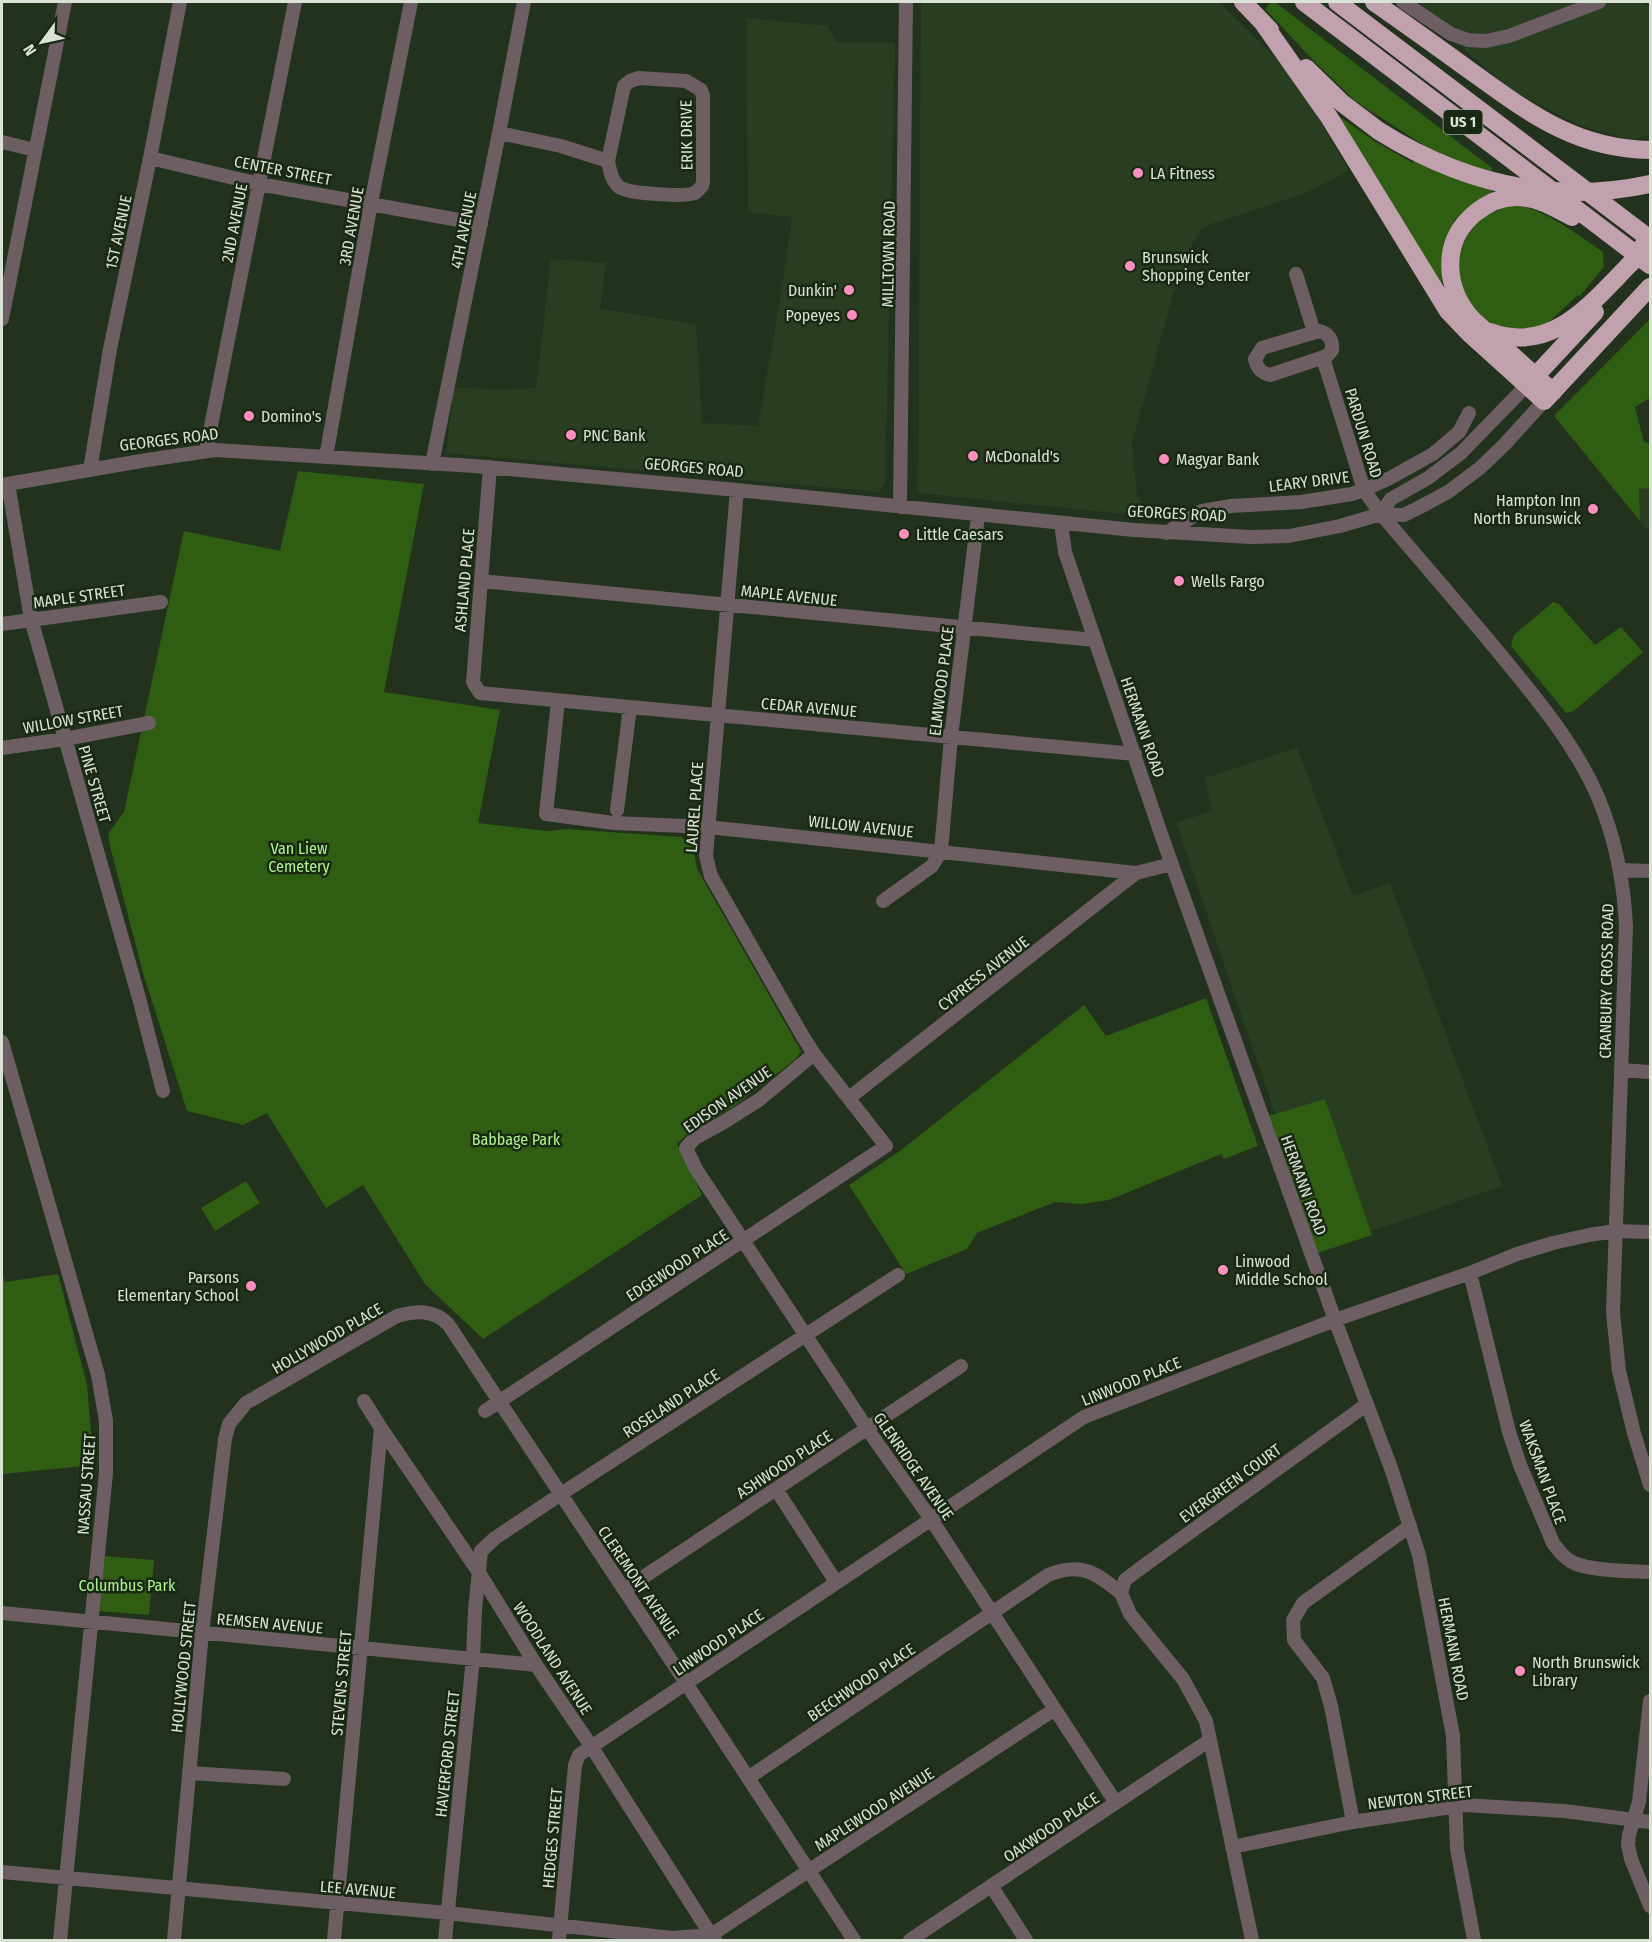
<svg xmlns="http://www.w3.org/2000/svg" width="1652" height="1942" font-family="'Fira Sans Condensed',sans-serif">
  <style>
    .built { fill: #293d20 }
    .green { fill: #2f5d12 }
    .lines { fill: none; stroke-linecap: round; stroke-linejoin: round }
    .minor { stroke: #6c5e63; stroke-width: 14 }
    .highway { stroke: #c2a1ae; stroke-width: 18 }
    .highway-bridge { stroke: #c2a1ae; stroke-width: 18 }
    .poi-dot { fill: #fd8ec0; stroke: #192812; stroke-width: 2 }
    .labels { text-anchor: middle; stroke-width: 5; stroke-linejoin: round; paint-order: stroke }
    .shield { fill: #192812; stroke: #9faa9a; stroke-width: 1.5 }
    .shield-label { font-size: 15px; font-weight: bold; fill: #d9e2d4 }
    .street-label { font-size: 16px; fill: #d9e2d4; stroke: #192812 }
    .poi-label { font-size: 16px; fill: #d9e2d4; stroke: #192812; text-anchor: start }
    .park-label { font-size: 16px; fill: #aef18e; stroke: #192812 }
  </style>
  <rect width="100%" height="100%" fill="#23321c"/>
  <path class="built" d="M921,2H1219L1293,75L1349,171L1303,194L1208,225L1203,228L1193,242L1172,298L1132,443L1137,496L1154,517L918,493Z
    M1420,2H1642L1641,3L1650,6V134L1631,140L1579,125L1511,90L1465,50Z
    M746,18L828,26L836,42L895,43L885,484L879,492L446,453L454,387L497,390L536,388L551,259L606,263L600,309L696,324L702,423L758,426L780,300L792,217L748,212Z
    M1639,487L1650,489V532L1640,521Z
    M1297,748L1353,896L1390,883L1502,1186L1321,1249L1176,823L1212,811L1205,778Z"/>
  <path class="green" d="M1271,2H1275L1492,168V193L1455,219L1441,259L1443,297L1336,114L1376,142L1413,163L1425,146L1355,101L1314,61L1265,9Z
    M1514,204C1548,211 1575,233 1603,252L1604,267L1580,296L1578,295L1539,331L1517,333L1489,324L1463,297L1457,257L1471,227L1481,217Z
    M1650,319V398L1635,407L1644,442L1650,443V489L1639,488L1640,521L1554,416Z
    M298,471L424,484L384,692L500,710L478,823L547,831L567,829L681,837L693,846L697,869L801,1051L796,1059L733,1107L687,1134L677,1144L702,1195L483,1339L425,1284L363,1185L326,1208L267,1113L243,1125L187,1111L143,973L110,846L108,834L124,812L184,531L280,551Z
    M1553,602L1559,604L1595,645L1621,627L1643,652L1574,711L1566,713L1511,646L1514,635Z
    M1206,998L1258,1146L1224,1159L1221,1154L1109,1200L1081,1204L1055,1202L977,1233L967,1249L906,1274L849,1185L900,1151L1084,1005L1106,1036Z
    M1325,1099L1372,1235L1312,1255L1262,1118Z
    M246,1181L260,1203L215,1231L201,1208Z
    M2,1271L5,1282L58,1274L87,1385L93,1453L85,1466L2,1474Z
    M103,1556L154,1560L149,1615L99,1611Z"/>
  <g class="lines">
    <path class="minor" d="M1403,2L1451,34L1468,40L1486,41L1509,36L1599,2
      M499,133L561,146L608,161C610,170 611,180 619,187C629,194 684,197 695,193C698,191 699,189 702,186L703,181V96L701,90L686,81L639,78L630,81L624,86L608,161
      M2,142L35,150
      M150,158L259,184L481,224
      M1296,274L1314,332
      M2,319L65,2
      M1319,331C1329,333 1333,340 1332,350L1327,356L1270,375C1261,373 1257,368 1255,359L1262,348Z
      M1323,358L1364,490L1381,514C1421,561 1461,607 1500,654C1536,698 1575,744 1598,797C1615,838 1624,882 1626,926L1613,1313L1619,1371L1634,1433L1650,1485
      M206,451L295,2
      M326,457L371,203L411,2
      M432,464L499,133L524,2
      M490,467L473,682L480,693L1135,754
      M90,470L110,349L150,158L180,2
      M8,484L31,619L139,998L163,1091
      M2,485L147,460L215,450L475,466L737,490L1134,530L1250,537L1289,536L1340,526L1381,514L1404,515L1420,507L1448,492L1480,468L1505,444L1544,401
      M900,507L906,2
      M1381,514L1391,499L1428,478L1461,453L1526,386
      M1061,524L1065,552L1161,834L1335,1320L1391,1468L1419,1555L1453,1736L1457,1849L1474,1940
      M1166,533L1202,511L1231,506L1301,502L1352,494L1364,490L1390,478L1433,454L1459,432L1469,413
      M481,581L1095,640
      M2,624L161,602
      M558,701L546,814L614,823L708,827L1136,873L1172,864
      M2,748L65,739L149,723
      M617,810L630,707
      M1620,870L1650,871
      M883,901L932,866L941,851L951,737L978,516
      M2,1042L98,1375L106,1421V1473L60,1940
      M814,1054L759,1100L724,1122L695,1138L686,1148L696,1169L868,1430L931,1519L1116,1803
      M1621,1070L1650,1072
      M849,1098L1136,873
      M1470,1273L1509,1432L1520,1465L1553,1543C1559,1551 1565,1559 1574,1563C1592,1571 1630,1571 1650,1572
      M364,1401L381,1428L478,1571L536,1665L591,1746L711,1935L715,1939
      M485,1411L886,1146L814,1054L802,1035L711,876L706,856L737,490
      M776,1489L836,1582
      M624,1590L961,1366
      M2,1613L536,1665
      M1650,1701L1639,1802L1629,1835L1628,1845L1631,1859L1650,1906
      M189,1773L284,1779
      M748,1778L1048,1575C1081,1562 1095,1572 1121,1593
      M1353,1822L1331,1706L1323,1678L1294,1640L1293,1620L1303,1603L1410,1526
      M1232,1847L1353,1822L1464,1805L1564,1811L1650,1822
      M2,1872L447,1913L673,1938L711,1935L1055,1709
      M992,1887L1026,1940
      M174,1940L202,1633L225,1439L229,1424L246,1403L397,1316C416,1311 433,1309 448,1324L686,1683L854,1940
      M334,1940L381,1428
      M445,1940L473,1658L475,1610L481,1551L495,1538L561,1494L898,1275
      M559,1940L575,1765L579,1755L1084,1417L1335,1320L1470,1273L1517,1254L1553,1243L1589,1235L1615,1231L1650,1232
      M910,1940L1210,1740
      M1252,1940L1206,1721L1183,1679L1130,1614L1121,1593L1125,1580L1138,1570L1366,1405"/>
    <path class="highway" d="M1243,2L1270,30
      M1304,2L1650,265
      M1337,2L1650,239
      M1374,2C1407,25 1439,48 1472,72C1529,113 1576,149 1650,150
      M1263,23L1329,117L1448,311L1469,333L1544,401L1650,287
      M1306,68L1342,103L1379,131
      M1490,332C1553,355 1592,302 1631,263
      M1528,384L1595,312
      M1553,392L1473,320C1445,290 1440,243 1474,214C1486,204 1501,197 1516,197C1537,197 1554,207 1572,217"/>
    <path class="highway-bridge" d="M1379,131C1462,183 1553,205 1650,184
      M1631,263L1650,236"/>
  </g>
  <g class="poi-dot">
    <circle cx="1138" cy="173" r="6"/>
    <circle cx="1130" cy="266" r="6"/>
    <circle cx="849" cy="290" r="6"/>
    <circle cx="852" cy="315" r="6"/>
    <circle cx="249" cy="416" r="6"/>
    <circle cx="571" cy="435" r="6"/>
    <circle cx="973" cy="456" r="6"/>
    <circle cx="1164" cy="459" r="6"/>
    <circle cx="1593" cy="509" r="6"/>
    <circle cx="904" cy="534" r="6"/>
    <circle cx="1179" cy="581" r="6"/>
    <circle cx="1223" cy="1270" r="6"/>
    <circle cx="251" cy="1286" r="6"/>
    <circle cx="1520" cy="1671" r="6"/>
  </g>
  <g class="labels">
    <rect class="shield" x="1443.5" y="110" width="39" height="24" rx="4.5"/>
    <g class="shield-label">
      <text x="1463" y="127">US 1</text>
    </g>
    <g class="street-label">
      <text transform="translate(686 135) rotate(-91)" y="6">ERIK DRIVE</text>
      <text transform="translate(283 170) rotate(11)" y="6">CENTER STREET</text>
      <text transform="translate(234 223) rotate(-79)" y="6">2ND AVENUE</text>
      <text transform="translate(351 226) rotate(-80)" y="6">3RD AVENUE</text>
      <text transform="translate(463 230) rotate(-79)" y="6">4TH AVENUE</text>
      <text transform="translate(118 232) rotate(-78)" y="6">1ST AVENUE</text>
      <text transform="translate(888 254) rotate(-89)" y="6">MILLTOWN ROAD</text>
      <text transform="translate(1364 433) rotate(73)" y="6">PARDUN ROAD</text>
      <text transform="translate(169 439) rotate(-7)" y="6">GEORGES ROAD</text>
      <text transform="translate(694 467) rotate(5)" y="6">GEORGES ROAD</text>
      <text transform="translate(1309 481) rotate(-7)" y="6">LEARY DRIVE</text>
      <text transform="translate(1177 513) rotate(3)" y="6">GEORGES ROAD</text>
      <text transform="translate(464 580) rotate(-85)" y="6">ASHLAND PLACE</text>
      <text transform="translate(789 595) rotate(6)" y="6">MAPLE AVENUE</text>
      <text transform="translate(79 596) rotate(-8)" y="6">MAPLE STREET</text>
      <text transform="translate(941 681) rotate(-83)" y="6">ELMWOOD PLACE</text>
      <text transform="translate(809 707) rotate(5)" y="6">CEDAR AVENUE</text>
      <text transform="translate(73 719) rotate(-10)" y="6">WILLOW STREET</text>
      <text transform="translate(1143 727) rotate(71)" y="6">HERMANN ROAD</text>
      <text transform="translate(95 784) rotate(74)" y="6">PINE STREET</text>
      <text transform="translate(694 807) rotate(-86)" y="6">LAUREL PLACE</text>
      <text transform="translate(861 826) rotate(6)" y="6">WILLOW AVENUE</text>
      <text transform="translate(983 973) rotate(-38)" y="6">CYPRESS AVENUE</text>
      <text transform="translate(1606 981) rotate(-89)" y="6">CRANBURY CROSS ROAD</text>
      <text transform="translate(727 1099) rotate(-35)" y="6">EDISON AVENUE</text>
      <text transform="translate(1304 1185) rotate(70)" y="6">HERMANN ROAD</text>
      <text transform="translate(677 1265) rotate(-33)" y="6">EDGEWOOD PLACE</text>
      <text transform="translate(327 1338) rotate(-30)" y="6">HOLLYWOOD PLACE</text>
      <text transform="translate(1131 1381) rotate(-22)" y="6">LINWOOD PLACE</text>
      <text transform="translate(671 1403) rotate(-33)" y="6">ROSELAND PLACE</text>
      <text transform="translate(784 1464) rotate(-33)" y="6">ASHWOOD PLACE</text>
      <text transform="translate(914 1466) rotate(55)" y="6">GLENRIDGE AVENUE</text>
      <text transform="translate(1543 1472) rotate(70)" y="6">WAKSMAN PLACE</text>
      <text transform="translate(1230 1483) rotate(-36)" y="6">EVERGREEN COURT</text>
      <text transform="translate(86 1484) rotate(-86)" y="6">NASSAU STREET</text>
      <text transform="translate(639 1582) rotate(56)" y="6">CLEREMONT AVENUE</text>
      <text transform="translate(270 1623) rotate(5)" y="6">REMSEN AVENUE</text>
      <text transform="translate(718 1642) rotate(-34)" y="6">LINWOOD PLACE</text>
      <text transform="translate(1454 1649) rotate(79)" y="6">HERMANN ROAD</text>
      <text transform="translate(553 1658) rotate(57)" y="6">WOODLAND AVENUE</text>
      <text transform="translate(183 1667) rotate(-84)" y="6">HOLLYWOOD STREET</text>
      <text transform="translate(861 1682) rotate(-34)" y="6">BEECHWOOD PLACE</text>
      <text transform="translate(341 1683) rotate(-85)" y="6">STEVENS STREET</text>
      <text transform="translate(447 1754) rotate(-84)" y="6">HAVERFORD STREET</text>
      <text transform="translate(1420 1797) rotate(-7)" y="6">NEWTON STREET</text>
      <text transform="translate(874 1809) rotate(-33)" y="6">MAPLEWOOD AVENUE</text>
      <text transform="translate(1051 1827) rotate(-34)" y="6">OAKWOOD PLACE</text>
      <text transform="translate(552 1838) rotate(-85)" y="6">HEDGES STREET</text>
      <text transform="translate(358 1889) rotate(5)" y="6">LEE AVENUE</text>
    </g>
    <g class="poi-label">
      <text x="1150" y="179">LA Fitness</text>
      <text x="1142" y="263">Brunswick<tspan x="1142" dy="18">Shopping Center</tspan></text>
      <text x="837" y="296" text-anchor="end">Dunkin'</text>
      <text x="840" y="321" text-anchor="end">Popeyes</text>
      <text x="261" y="422">Domino's</text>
      <text x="583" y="441">PNC Bank</text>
      <text x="985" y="462">McDonald's</text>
      <text x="1176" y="465">Magyar Bank</text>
      <text x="1581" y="506" text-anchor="end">Hampton Inn<tspan x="1581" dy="18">North Brunswick</tspan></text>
      <text x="916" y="540">Little Caesars</text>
      <text x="1191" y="587">Wells Fargo</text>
      <text x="1235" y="1267">Linwood<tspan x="1235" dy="18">Middle School</tspan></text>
      <text x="239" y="1283" text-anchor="end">Parsons<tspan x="239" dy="18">Elementary School</tspan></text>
      <text x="1532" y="1668">North Brunswick<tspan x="1532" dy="18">Library</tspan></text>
    </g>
    <g class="park-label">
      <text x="299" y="854">Van Liew<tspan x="299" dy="18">Cemetery</tspan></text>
      <text x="516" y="1145">Babbage Park</text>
      <text x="127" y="1591">Columbus Park</text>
    </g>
  </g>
  <rect width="1652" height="1942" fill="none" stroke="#d9e2d4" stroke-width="6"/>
  <g transform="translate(42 42) rotate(237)" stroke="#192812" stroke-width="4.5" paint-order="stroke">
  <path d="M0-4.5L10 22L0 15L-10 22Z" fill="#d9e2d4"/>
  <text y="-9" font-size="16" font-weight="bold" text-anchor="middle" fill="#d9e2d4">N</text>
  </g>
</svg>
